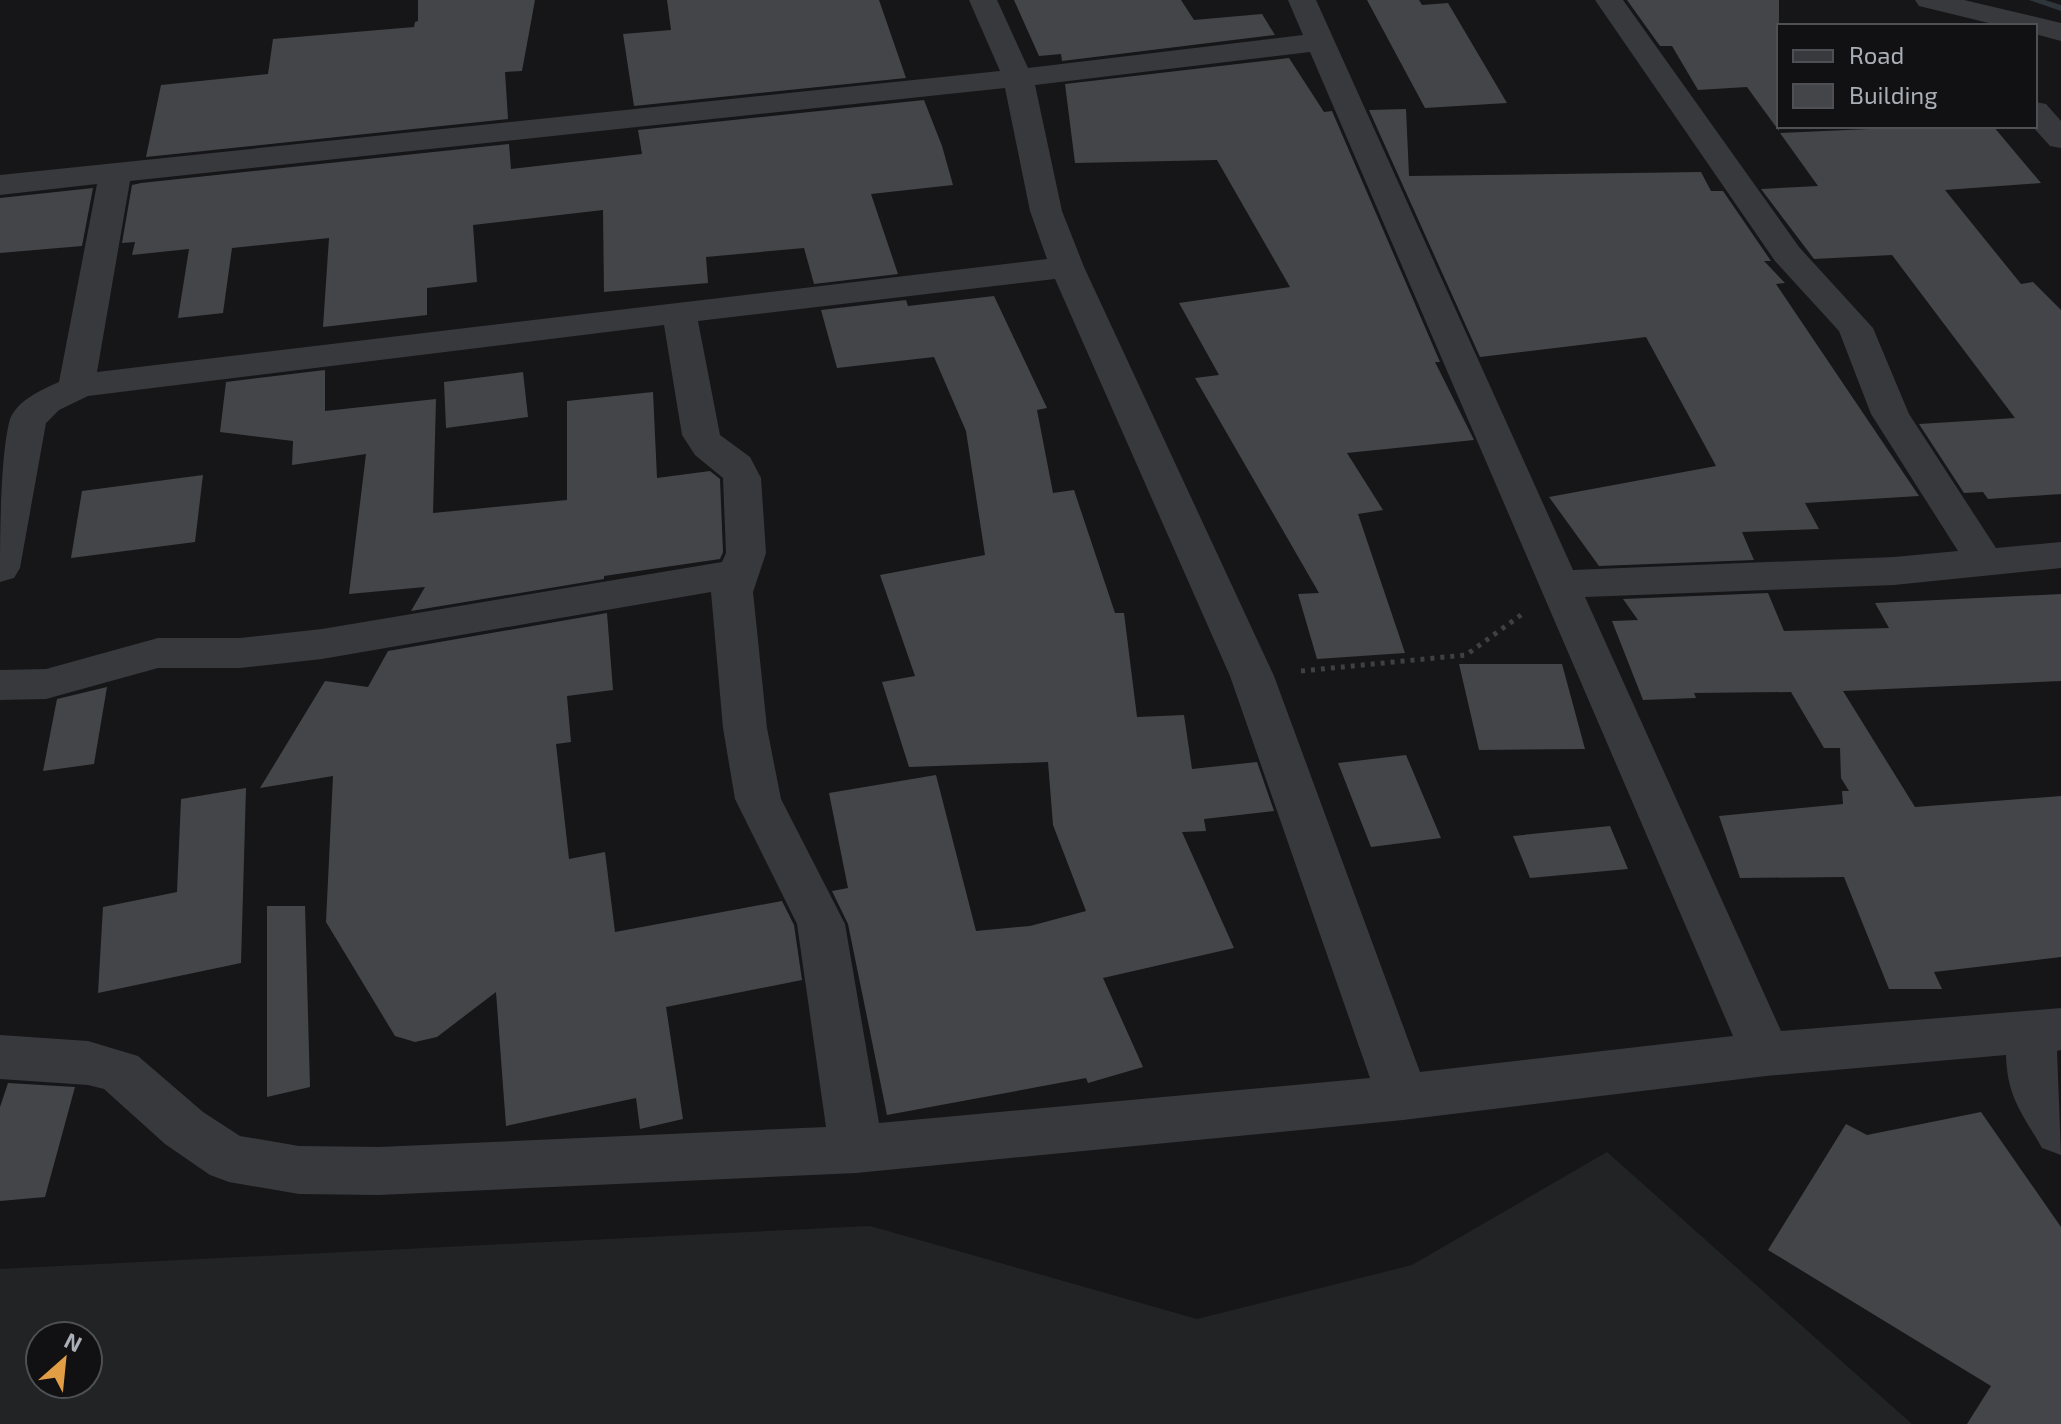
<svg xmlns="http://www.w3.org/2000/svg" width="2061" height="1424" font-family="'Exo 2',sans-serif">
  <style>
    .built { fill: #222325; fill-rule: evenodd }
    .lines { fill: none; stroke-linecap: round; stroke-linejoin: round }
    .stream { fill: #2e363b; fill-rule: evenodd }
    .building { fill: #434548 }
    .path { stroke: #3e4044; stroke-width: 5; stroke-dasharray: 4 6; stroke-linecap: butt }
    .minor { fill: #38393d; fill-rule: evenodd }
  </style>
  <rect width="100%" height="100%" fill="#161618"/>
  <path class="built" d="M1607,1152L1912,1424H0V1269L870,1226L1197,1319L1412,1265ZM40,1336H88V1384H40Z"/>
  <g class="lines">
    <path class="stream" d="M2029,0H2045L2061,5V11Z"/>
  </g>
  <path class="building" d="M418,0H535L522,71L505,72L508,119L146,157L161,85L268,74L273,39L414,27L415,22L418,21Z
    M667,0H879L906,78L634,106L623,34L671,30Z
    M1014,0H1181L1194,20L1262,14L1275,35L1062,61L1061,54L1039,56Z
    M1367,0H1419L1422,5L1448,3L1507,103L1425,108Z
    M1627,0H1779V131L1747,87L1698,90L1672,46H1660Z
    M1289,58L1324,112L1332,111L1440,362H1435L1474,440L1347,453L1383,510L1358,514L1405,653L1317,659L1298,594L1319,593L1195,378L1219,375L1179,303L1290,287L1217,160L1075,163L1065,84Z
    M924,100L942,146L953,185L871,194L898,274L814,284L804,248L706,257L708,283L604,292L603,210L473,225L477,282L427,288V315L323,327L329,238L232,248L223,313L178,318L189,249L132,255L135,242L122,243L132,185L141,183L509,144L511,169L642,154L638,130Z
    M1406,109L1409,176L1701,172L1711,191H1723L1771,261H1764L1785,283L1776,284L1919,496L1805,503L1819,529L1742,532L1754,560L1599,566L1549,497L1716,466L1646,337L1480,357L1369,110Z
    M1936,126H1993L2041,183L1945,190L2021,284L2033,282L2061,310V494L1988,499L1983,492L1964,493L1919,424L2015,418L1892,255L1814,259L1761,189L1818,186L1780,133Z
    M93,188L82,246L0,253V198Z
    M994,296L1047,408L1037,410L1053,493L1074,490L1115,613H1124L1137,717L1184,715L1192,769L1257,762L1274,811L1204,819L1206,831L1182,832L1234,948L1103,978L1143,1067L1088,1083L1086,1078L887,1115L848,924L832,891L848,888L829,793L936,775L976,931L1030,926L1086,911L1053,825L1048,762L909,767L882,682L915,676L880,575L985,555L966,431L934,357L837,368L821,310L906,300L908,306Z
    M325,370V411L436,399L433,513L567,500V401L653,392L657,478L710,471L720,479L723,552L720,559L604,576V579L411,611L425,587L349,594L366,454L292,465L293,441L220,432L226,382Z
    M523,372L528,417L446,428L444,382Z
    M203,475L195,542L71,558L82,491Z
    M1768,593L1784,631L1889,628L1875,603L2061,594V681L1843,691L1915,807L2061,796V957L1934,972L1942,989H1889L1844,877L1740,878L1719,816L1843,804L1842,791H1849L1841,778L1840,748H1824L1791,692L1694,693L1696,698L1643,700L1612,621L1638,620L1623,599Z
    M607,613L613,690L567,696L571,742L556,744L569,859L605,852L615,932L782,901L794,925L802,980L666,1007L683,1119L640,1129L636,1098L506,1126L496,992L437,1037L415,1042L395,1036L326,922L333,776L260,788L325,681L368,687L388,651Z
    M1459,664H1562L1585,749L1479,750Z
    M107,687L94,764L43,771L57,699Z
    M1406,755L1441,838L1371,847L1338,763Z
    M246,788L241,963L98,993L103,907L177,892L181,799Z
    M1610,826L1628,869L1530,878L1513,836Z
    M267,906H305L310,1087L267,1097Z
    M8,1083L75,1087L45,1197L0,1201V1107Z
    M1981,1112L2061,1227V1424H1967L1991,1386L1768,1250L1846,1124L1867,1135Z"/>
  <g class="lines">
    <path class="path" d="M1301,671L1466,655L1521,615"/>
    <path class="minor" d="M969,0H997L1028,68L1303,35L1288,0H1316L1573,570L1894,557L1958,551L1871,414L1839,331L1775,261L1595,0H1623L1799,247L1873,328L1909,414L1996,548L2061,542V568L1894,585L1585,597L1781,1031L2061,1008V1050L2057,1051L2061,1155L2042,1148C2022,1113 2007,1097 2006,1055L1766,1076L1403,1120L856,1173L379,1195L299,1194L229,1182L210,1175L165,1144L104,1089L88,1085L0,1079V1035L88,1041L138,1056L203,1112L240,1136L299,1146L379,1147L826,1127L797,924L735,799L723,728L711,592L322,659L240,668H158L46,699L0,700V670L46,669L158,638H240L322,629L722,562L726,553L723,478L695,455L682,435L664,325L88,396L59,410L46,423L20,568L14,578L0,582C0,540 0,456 10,419C18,400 41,390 59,382L97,184L0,195V175L1000,71ZM1310,52L1733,1036L1420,1072L1274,676L1084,267L1062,211L1035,85ZM1005,88L1030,211L1047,259L97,372L130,181ZM1055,279L1230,676L1370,1078L879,1123L845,924L781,799L767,728L753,592L766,553L761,478L750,457L720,435L698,321Z
      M1915,0H1964L2061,23V41L2035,34V26H2001L1919,6Z
      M2035,102L2046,104L2061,121V148L2050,146L2032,126H2035Z"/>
  </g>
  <rect x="1777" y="24" width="260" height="104" fill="#111113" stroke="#4e5055" stroke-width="2"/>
  <rect x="1793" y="50" width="40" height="12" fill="#38393d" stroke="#4e5055" stroke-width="2"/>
  <text x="1849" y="64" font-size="24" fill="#aaafb7">Road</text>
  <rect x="1793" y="84" width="40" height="24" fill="#434548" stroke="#4e5055" stroke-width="2"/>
  <text x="1849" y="104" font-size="24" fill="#aaafb7">Building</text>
  <g transform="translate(64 1360) rotate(27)"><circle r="38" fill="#111113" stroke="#4e5055" stroke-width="2"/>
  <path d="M0-6L14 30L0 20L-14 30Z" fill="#e19e45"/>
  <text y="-12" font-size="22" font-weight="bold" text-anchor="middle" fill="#aaafb7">N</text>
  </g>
</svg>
